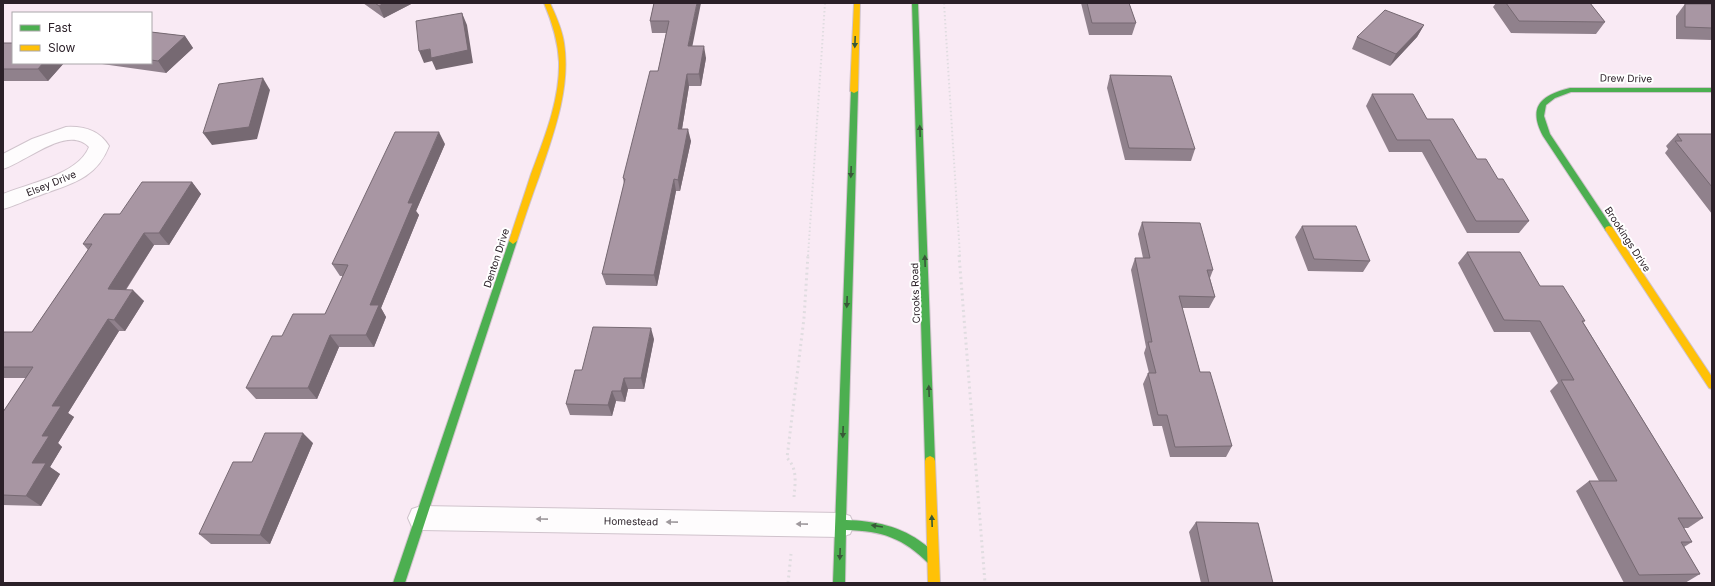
<svg xmlns="http://www.w3.org/2000/svg" width="1715" height="586" font-family="Inter,sans-serif">
  <style>
    .lines { fill: none; stroke-linecap: round; stroke-linejoin: round }
    .street-casing { stroke: #d0c3cc; stroke-width: 2 }
    .fast-casing { stroke: #d0c3cc; stroke-width: 2 }
    .slow-casing { stroke: #d0c3cc; stroke-width: 2 }
    .path-far1 { stroke: #e0dce0; stroke-width: 2; stroke-dasharray: 1.5 2.5; stroke-linecap: butt }
    .path { stroke: #e0dce0; stroke-width: 3; stroke-dasharray: 2 3.5; stroke-linecap: butt }
    .street { fill: #fefcfd; fill-rule: evenodd }
    .fast { fill: #4caf50; fill-rule: evenodd }
    .slow { fill: #ffc107; fill-rule: evenodd }
    .wall { fill: #90818c }
    .shaded-wall { fill: #766972 }
    .building { fill: #a896a3; stroke: #766972 }
    .oneway { fill: #385938 }
    .oneway2 { fill: #9f999d }
    .labels { text-anchor: middle; stroke-width: 4; stroke-linejoin: round; paint-order: stroke }
    .street-label { font-size: 10px; fill: #2b2028; stroke: #fff }
  </style>
  <rect width="100%" height="100%" fill="#f9eaf4"/>
  <g class="lines">
    <g class="street-casing">
      <path id="street" d="M66,127C84,126 99,130 109,146C96,180 69,184 38,196C26,200 15,206 3,209V194C29,183 78,175 89,147C68,124 26,162 3,169V154L32,139Z
        M421,506L841,513L850,516L854,525L850,534L841,537L421,530L412,527L408,518L412,509Z"/>
    </g>
    <g class="fast-casing">
      <path id="fast" d="M912,3H918L935,461L934,464L930,466L926,464L925,461Z
        M1570,88H1712V92H1571L1555,98L1546,105L1544,116L1550,134L1612,227L1613,229L1612,231H1606L1543,136C1527,106 1542,95 1570,88Z
        M851,89H857L858,91L846,520C875,521 901,526 924,544C929,548 936,554 939,560L937,564L933,565L929,564C903,538 883,531 846,530L845,583H833Z
        M513,238L517,241L405,583H393L509,241Z"/>
    </g>
    <g class="slow-casing">
      <path id="slow" d="M544,3H550C556,16 562,29 564,43C571,89 553,135 539,177C531,198 524,220 517,241L513,244L509,241C516,219 524,196 531,174C544,139 560,100 559,62C558,41 552,22 544,3Z
        M854,3H860L858,91L854,93L850,91Z
        M1609,226L1612,227L1712,377V389L1709,388L1606,231L1605,229L1606,227Z
        M930,456L934,458L935,461L940,583H928L925,461L926,458Z"/>
    </g>
    <path class="path-far1" d="M944,3L960,256
      M808,256L825,3"/>
    <path class="path" d="M959,255L985,583
      M794,497C795,483 798,469 787,458L804,318L808,255
      M788,583L791,554"/>
    <use href="#street" class="street"/>
    <use href="#fast" class="fast"/>
    <use href="#slow" class="slow"/>
  </g>
  <path class="wall" d="M363,3H413L384,18Z
    M654,3L692,46L706,58L701,86H689L682,129L691,141L680,191H676L657,286L606,285L602,274L624,184L623,178L658,71L666,33H652L650,21Z
    M1081,3H1129L1136,23L1132,35H1089Z
    M1496,3H1590L1605,22L1596,34L1511,33L1493,7Z
    M1685,4H1712V40L1676,39V16Z
    M1424,25L1417,37L1390,66L1352,49L1357,37Z
    M151,32L185,36L193,48L166,73L102,64V63H151Z
    M3,43L13,63H64L48,81H3Z
    M1110,75L1195,149L1191,161L1125,160L1107,88Z
    M1372,94L1427,119L1477,159L1498,179L1529,221L1519,233H1467L1422,152H1389L1366,106Z
    M1677,134H1712V214L1665,153L1668,149L1666,146Z
    M445,144L416,211L419,215L381,308L386,317L374,347H339L317,399H256L246,388L325,314L343,276H340L332,264Z
    M192,182L201,194L169,245H154L126,290L144,301L125,331H119L68,413L74,417L58,443L62,447L50,467L60,474L41,506L3,505V412L26,378H3V334L32,332L88,250L83,244L120,214Z
    M1142,222L1213,270L1210,278L1215,297L1209,308H1182L1200,372L1232,446L1226,457H1170L1162,426H1153L1143,384L1148,373H1149L1144,353L1146,347L1131,270L1135,258H1143L1138,234Z
    M1302,226L1370,261L1363,272L1308,271L1295,237Z
    M1467,252L1540,286L1585,321L1583,322L1703,518L1688,528H1684L1692,542L1684,547L1700,574L1685,583H1624L1576,491L1589,481H1599L1550,391L1558,383L1530,332H1494L1458,263Z
    M654,339L644,389H628L625,402L616,401L612,416L570,415L566,404L582,370Z
    M313,443L270,544H211L199,534L252,462Z
    M1196,522L1273,583H1201L1189,532Z"/>
  <path class="shaded-wall" d="M384,3H413L384,18L379,6Z
    M697,3H701L690,58L688,46Z
    M462,13L467,25L473,63L436,70L432,61L424,63L419,51L430,49Z
    M1424,25L1417,37L1390,66L1396,54Z
    M185,36L193,48L166,73L158,61Z
    M704,46L706,58L701,86L699,74Z
    M43,63H64L48,81L38,69Z
    M687,74L689,86L680,141L678,129Z
    M263,78L270,90L257,139L212,145L203,133Z
    M688,129L691,141L680,191L678,180Z
    M439,132L445,144L416,211L419,215L381,308L386,317L374,347L366,335L370,305L408,203Z
    M674,179L676,191L657,286L654,275Z
    M192,182L201,194L169,245L159,233Z
    M144,233L154,245L122,295L108,289L111,284Z
    M133,290L144,301L125,331L114,320Z
    M108,319L119,331L68,413L74,417L58,443L62,447L50,467L60,474L41,506L26,496L32,463L52,406Z
    M651,328L654,339L644,389L641,378Z
    M330,335L339,347L317,399L308,388Z
    M624,378L628,389L625,402L621,391Z
    M612,391L616,401L612,416L608,405Z
    M303,433L313,443L270,544L260,535Z"/>
  <path class="building" d="M375,3H384L379,6Z
    M654,3H697L688,46H704L699,74H687L678,129H688L678,180L674,179L654,275L602,274L625,179L623,178L650,71H658L669,21H650Z
    M1087,3H1129L1136,23H1092Z
    M1506,3H1590L1605,22L1519,21Z
    M1685,4H1712V28L1685,27Z
    M1385,10L1424,25L1396,54L1357,37Z
    M462,13L468,50L431,58L430,49L419,51L416,21Z
    M151,32L185,36L158,61L151,60Z
    M3,43H13V63H43L38,69H3Z
    M1110,75L1171,76L1195,149L1129,148Z
    M263,78L249,127L203,133L219,84Z
    M1372,94H1413L1427,119H1453L1477,159H1486L1498,179H1503L1529,221H1476L1430,140H1397Z
    M395,132H439L408,203H413L370,305H379L366,335H330L308,388H246L272,336H282L293,314H325L348,265L332,264Z
    M1677,134H1712V187L1675,141H1682Z
    M142,182H192L159,233H144L111,284L108,289L133,290L114,320L108,319L52,406H61L42,436H49L32,463H46L26,496L3,495V412L33,367H3V334L4,332H32L92,244H83L104,214H120Z
    M1142,222L1200,223L1213,270H1207L1215,297L1179,296L1200,372H1210L1232,446L1175,447L1167,415H1158L1148,373H1156L1148,342H1152L1135,258H1150Z
    M1302,226H1356L1370,261L1314,259Z
    M1467,252H1520L1540,286H1563L1585,321H1582L1703,518H1678L1692,542H1681L1700,574L1639,575L1589,481H1617L1561,380H1574L1540,321L1504,320Z
    M593,327L651,328L641,378H624L621,391H612L608,405L566,404L575,370H582Z
    M265,433H303L260,535L199,534L233,462H252Z
    M1196,522L1258,523L1273,583H1209Z"/>
  <defs><path id="oneway-solid" d="M-6-.8H1V-3.2L6.5 0L1 3.2V.8H-6Z"/></defs>
  <g class="oneway">
    <use href="#oneway-solid" transform="translate(855 42) rotate(92)"/>
    <use href="#oneway-solid" transform="translate(920 131) rotate(-92)"/>
    <use href="#oneway-solid" transform="translate(851 172) rotate(92)"/>
    <use href="#oneway-solid" transform="translate(925 261) rotate(-92)"/>
    <use href="#oneway-solid" transform="translate(847 302) rotate(92)"/>
    <use href="#oneway-solid" transform="translate(929 391) rotate(-92)"/>
    <use href="#oneway-solid" transform="translate(843 432) rotate(92)"/>
    <use href="#oneway-solid" transform="translate(932 521) rotate(-92)"/>
    <use href="#oneway-solid" transform="translate(877 526) rotate(-171)"/>
    <use href="#oneway-solid" transform="translate(840 554) rotate(92)"/>
  </g>
  <g class="oneway2">
    <use href="#oneway-solid" transform="translate(542 519) rotate(-179)"/>
    <use href="#oneway-solid" transform="translate(672 522) rotate(-179)"/>
    <use href="#oneway-solid" transform="translate(802 524) rotate(-179)"/>
  </g>
  <g class="labels">
    <g class="street-label">
      <text transform="translate(1626 78) rotate(1)" y="4">Drew Drive</text>
      <text transform="translate(51 183) rotate(-22)" y="4">Elsey Drive</text>
      <text transform="translate(1628 239) rotate(57)" y="4">Brookings Drive</text>
      <text transform="translate(496 258) rotate(-72)" y="4">Denton Drive</text>
      <text transform="translate(915 293) rotate(-92)" y="4">Crooks Road</text>
      <text transform="translate(631 521) rotate(1)" y="4">Homestead</text>
    </g>
  </g>
  <rect width="1715" height="586" fill="none" stroke="#2b2028" stroke-width="8"/>
  <rect x="12" y="12" width="140" height="52" fill="#ffffff" stroke="#aaa6a9"/>
  <rect x="20" y="25" width="20" height="6" fill="#4caf50" stroke="#aaa6a9"/>
  <text x="48" y="32" font-size="12" fill="#2b2028">Fast</text>
  <rect x="20" y="45" width="20" height="6" fill="#ffc107" stroke="#aaa6a9"/>
  <text x="48" y="52" font-size="12" fill="#2b2028">Slow</text>
</svg>
